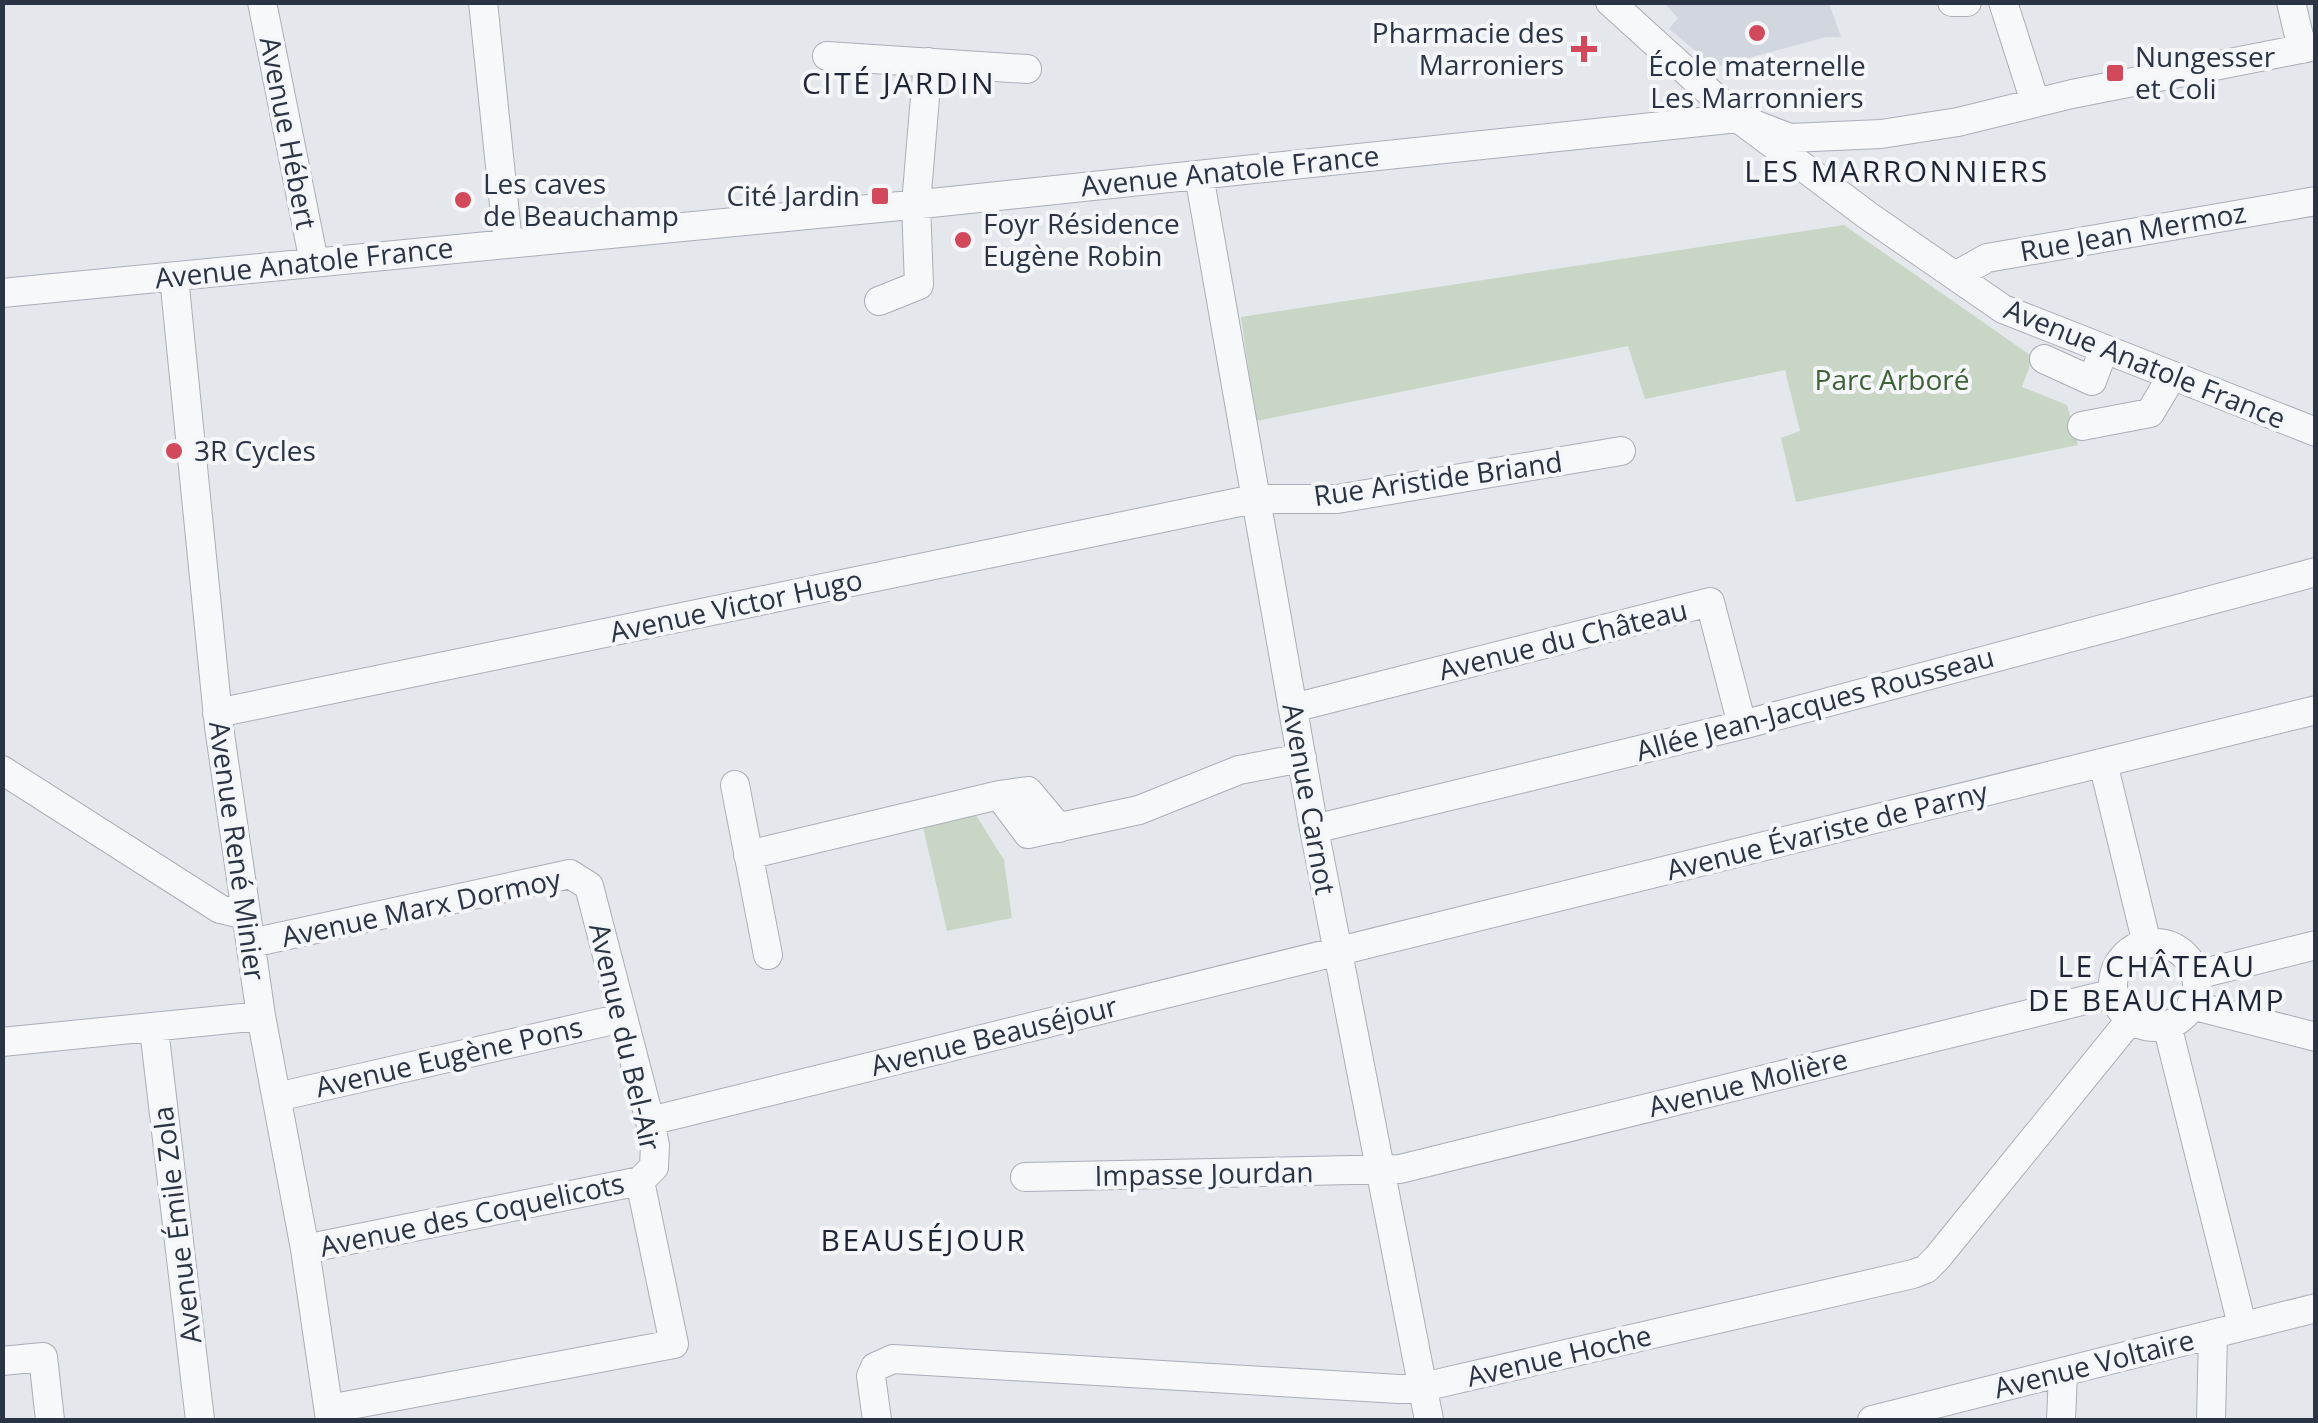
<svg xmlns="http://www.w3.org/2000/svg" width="2318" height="1423" font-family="'Open Sans',sans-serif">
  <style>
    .built { fill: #d2d6de }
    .green { fill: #c9d6c5 }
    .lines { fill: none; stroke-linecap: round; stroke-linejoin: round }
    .minor-casing { stroke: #a9aeb7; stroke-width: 30 }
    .minor { stroke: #f7f8fa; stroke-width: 28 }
    .poi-dot { fill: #d1495b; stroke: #f4f6f9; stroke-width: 4 }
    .labels { text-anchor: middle; stroke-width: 8; stroke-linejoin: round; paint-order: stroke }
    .poi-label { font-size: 28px; fill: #2b3445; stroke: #f4f6f9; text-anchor: start }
    .street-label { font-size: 28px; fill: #2b3445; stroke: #f4f6f9 }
    .park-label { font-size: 28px; fill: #3f6138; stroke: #f4f6f9 }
    .neighbourhood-label { font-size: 30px; letter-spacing: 2.5px; fill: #1d2536; stroke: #f4f6f9 }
  </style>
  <rect width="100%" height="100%" fill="#e4e7ec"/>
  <path class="built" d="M1664,3H1829L1841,37H1826L1715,67L1669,29L1678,18Z"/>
  <path class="green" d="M1844,225L2033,357L2022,387L2067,405L2078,445L1796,502L1781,438L1800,431L1785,370L1645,399L1628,346L1256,421L1241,317Z
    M974,812L1004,860L1012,918L947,931L922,823Z"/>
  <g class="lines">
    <g class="minor-casing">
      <path id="minor" d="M262,2L314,262
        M483,2L508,243
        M1610,2L1738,118L1867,215L2003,309L2316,432
        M1952,2H1967
        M2003,2L2035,102
        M2291,2L2302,49
        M827,56L1027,69
        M1199,175L1314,829L1429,1420
        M1955,276L1987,258L2316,201
        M174,277L219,727L261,1016L305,1249L330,1420
        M2,293L941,202L1738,118L1790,138L1881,134L1958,122L2072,94L2316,46
        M879,301L919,285L916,204L928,62
        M2044,359L2092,381L2104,349
        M2082,426L2150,413L2172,376
        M1293,708L1710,602L1742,725
        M217,713L1254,499H1337L1621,451
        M2103,763L2147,944
        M2,770L220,909L245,915
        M735,785L768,955
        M999,795L1028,791L1059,828
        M1314,829L1742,725L2316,572
        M748,855L999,795L1028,834L1139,810L1239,770L1302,758
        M251,943L570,874L589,886L650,1121L655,1145L654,1167L640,1181
        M2113 985a42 42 0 1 1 84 0a42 42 0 1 1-84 0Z
        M2196,975L2316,945
        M2191,1005L2316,1037
        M2167,1025L2242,1325
        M154,1029L200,1420
        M2,1042L261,1016
        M277,1097L622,1018
        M650,1121L2316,710
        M1025,1177L1400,1169L2114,993
        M305,1249L640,1181
        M2,1361L43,1357L50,1420
        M329,1409L674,1344L640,1181
        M877,1420L871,1376L875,1367L893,1359L1399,1389L1423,1387L1913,1274L1926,1269L1937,1258L2131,1019
        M1872,1420L2316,1308
        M2061,1420L2063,1372
        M2211,1420L2213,1335"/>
    </g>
    <use href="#minor" class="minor"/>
  </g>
  <g class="poi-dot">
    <circle cx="1757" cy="33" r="10"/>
    <path d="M1579 34h10v10h10v10h-10v10h-10v-10h-10v-10h10z"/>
    <rect x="2105" y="63" width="20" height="20" rx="5"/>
    <rect x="870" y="186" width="20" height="20" rx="5"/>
    <circle cx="463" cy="200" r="10"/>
    <circle cx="963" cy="240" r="10"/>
    <circle cx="174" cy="451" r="10"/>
  </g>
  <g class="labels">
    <g class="poi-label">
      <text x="1564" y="43" text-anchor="end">Pharmacie des<tspan x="1564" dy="32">Marroniers</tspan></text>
      <text x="2135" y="67">Nungesser<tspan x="2135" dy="32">et Coli</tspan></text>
      <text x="1757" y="76" text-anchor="middle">École maternelle<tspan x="1757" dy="32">Les Marronniers</tspan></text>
      <text x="483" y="194">Les caves<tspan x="483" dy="32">de Beauchamp</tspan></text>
      <text x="860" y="206" text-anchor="end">Cité Jardin</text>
      <text x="983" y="234">Foyr Résidence<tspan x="983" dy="32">Eugène Robin</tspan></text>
      <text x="194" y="461">3R Cycles</text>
    </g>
    <g class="street-label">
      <text transform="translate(288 133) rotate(79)" y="10">Avenue Hébert</text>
      <text transform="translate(1230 171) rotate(-6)" y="10">Avenue Anatole France</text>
      <text transform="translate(2133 232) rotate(-10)" y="10">Rue Jean Mermoz</text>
      <text transform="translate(304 263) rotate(-6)" y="10">Avenue Anatole France</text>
      <text transform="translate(2145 364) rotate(22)" y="10">Avenue Anatole France</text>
      <text transform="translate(1438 479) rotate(-8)" y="10">Rue Aristide Briand</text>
      <text transform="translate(736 606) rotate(-12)" y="10">Avenue Victor Hugo</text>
      <text transform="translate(1563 640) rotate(-14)" y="10">Avenue du Château</text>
      <text transform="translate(1815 704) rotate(-15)" y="10">Allée Jean-Jacques Rousseau</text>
      <text transform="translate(1309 799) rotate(80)" y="10">Avenue Carnot</text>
      <text transform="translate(1827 831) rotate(-14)" y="10">Avenue Évariste de Parny</text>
      <text transform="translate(237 851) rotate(82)" y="10">Avenue René Minier</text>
      <text transform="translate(421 908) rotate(-12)" y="10">Avenue Marx Dormoy</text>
      <text transform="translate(994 1036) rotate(-14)" y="10">Avenue Beauséjour</text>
      <text transform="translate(625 1037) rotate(77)" y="10">Avenue du Bel-Air</text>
      <text transform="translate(449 1057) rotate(-13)" y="10">Avenue Eugène Pons</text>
      <text transform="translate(1748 1083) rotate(-14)" y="10">Avenue Molière</text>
      <text transform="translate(1204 1174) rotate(-1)" y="10">Impasse Jourdan</text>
      <text transform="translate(472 1215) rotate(-12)" y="10">Avenue des Coquelicots</text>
      <text transform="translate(177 1225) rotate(-97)" y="10">Avenue Émile Zola</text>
      <text transform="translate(1559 1356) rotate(-13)" y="10">Avenue Hoche</text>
      <text transform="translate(2094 1364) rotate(-14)" y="10">Avenue Voltaire</text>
    </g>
    <g class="park-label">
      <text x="1892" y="390">Parc Arboré</text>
    </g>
    <g class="neighbourhood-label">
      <text x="899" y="94">CITÉ JARDIN</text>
      <text x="1897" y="182">LES MARRONNIERS</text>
      <text x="2157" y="977">LE CHÂTEAU<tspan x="2157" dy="34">DE BEAUCHAMP</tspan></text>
      <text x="924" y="1251">BEAUSÉJOUR</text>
    </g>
  </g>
  <rect width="2318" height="1423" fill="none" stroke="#2b3445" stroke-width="10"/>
</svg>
